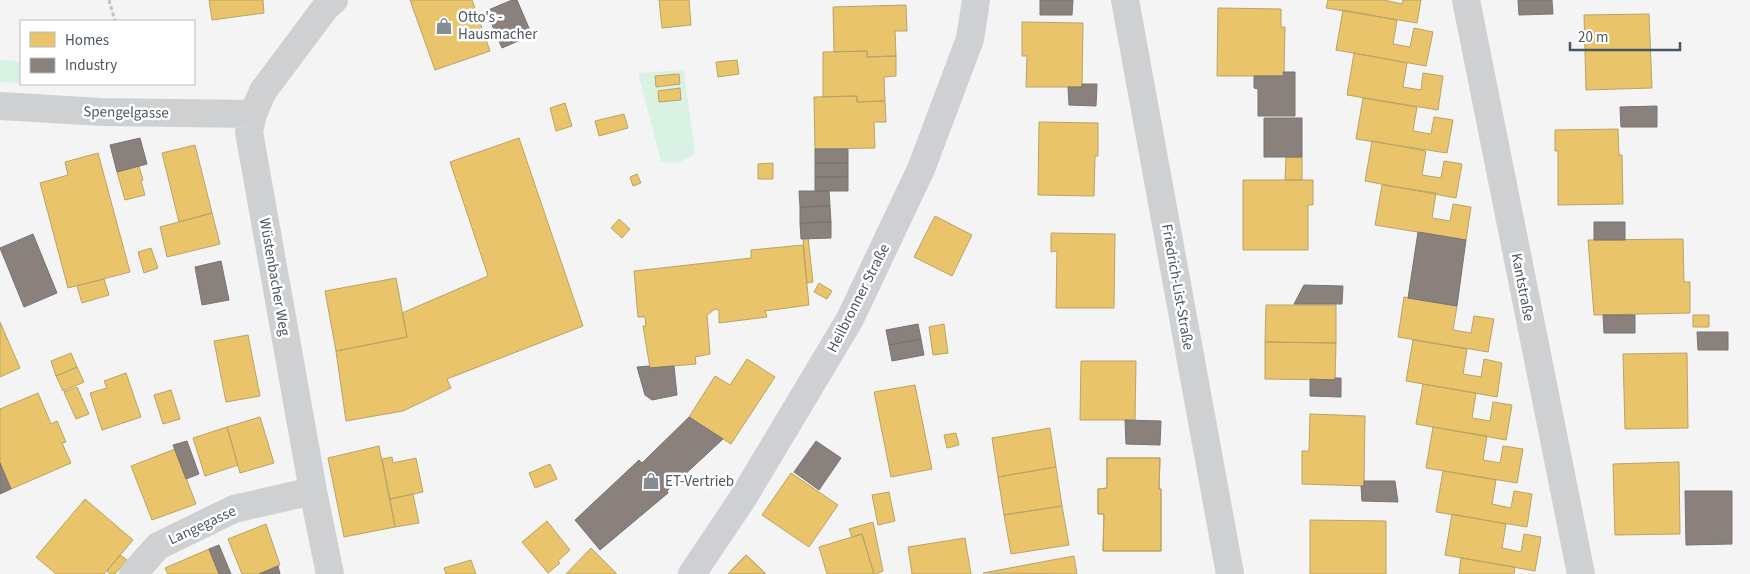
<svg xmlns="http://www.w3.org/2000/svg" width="1750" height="574" font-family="'Source Sans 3',sans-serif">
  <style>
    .green { fill: #d9f2e3 }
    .homes { fill: #e9c46a; stroke: #b9a367 }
    .industry { fill: #8a817c; stroke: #777474 }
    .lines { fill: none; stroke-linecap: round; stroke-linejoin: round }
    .path { stroke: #bcc7c4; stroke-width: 3; stroke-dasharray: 4 2.5; stroke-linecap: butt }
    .street { stroke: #ced0d2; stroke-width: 28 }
    .secondary { stroke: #ced0d4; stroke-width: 28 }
    .labels { text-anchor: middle; stroke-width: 5; stroke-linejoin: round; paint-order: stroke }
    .poi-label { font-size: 15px; fill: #4a5661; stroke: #fff; text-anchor: start }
    .street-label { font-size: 15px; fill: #4a5661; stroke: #fff }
  </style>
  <rect width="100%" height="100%" fill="#f4f4f4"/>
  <path class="green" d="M0,59L21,62V83L0,82Z
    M684,70L695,154L678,163L661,162L638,73Z"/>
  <path class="homes" d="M209,0H263L264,13L212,20Z
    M410,0H472L490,51L435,70Z
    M659,0H689L691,25L662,28Z
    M1328,0H1384L1402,4L1403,0H1421L1417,23L1326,8Z
    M906,5L907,31H895L896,56L867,57V51L834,52L833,7Z
    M1218,8L1281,9V27H1285L1284,76H1217Z
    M1343,10L1397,20L1393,44L1410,47L1414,28L1433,32L1426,66L1336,50Z
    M1649,14L1652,88L1586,90L1584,15Z
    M1022,22L1083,23L1082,87H1026L1027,56H1022Z
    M867,51V57L896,56V76L884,77L885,101L857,102V96L823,97V52Z
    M1354,53L1407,63L1403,87L1421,90L1423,73L1443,76L1438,110L1347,95Z
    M737,60L739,74L718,77L716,62Z
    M679,74L680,84L656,87L655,76Z
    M680,88L681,100L659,102L658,91Z
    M857,96V102L885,101L886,122H874L875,148L815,149L814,97Z
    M1363,98L1417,107L1413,131L1431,134L1434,117L1453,120L1447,153L1356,139Z
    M565,103L572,126L556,131L550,108Z
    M624,114L628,128L599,136L595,121Z
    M1039,122L1098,123V156H1095L1094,196L1038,195Z
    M1618,129L1619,155H1622L1623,204L1558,205V151H1555V130Z
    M519,138L583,326L447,379L451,388L403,411L346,421L336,351L407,337L402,313L488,276L450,162Z
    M1372,141L1426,151L1422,175L1441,178L1444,161L1462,164L1456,198L1365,181Z
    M195,145L212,213L179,222L162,153Z
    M98,153L130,272L68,288L40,183L68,175L65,162Z
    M1286,157H1302V180H1285Z
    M773,163V179H758V164Z
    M139,166L143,180L141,181L145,195L125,200L117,172Z
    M637,174L641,183L633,186L630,177Z
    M1243,180H1313V205H1308V250H1243Z
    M1382,185L1436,193L1432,218L1450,221L1453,204L1471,207L1466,240L1375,225Z
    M212,213L220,244L167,257L160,227Z
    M935,216L972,235L952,276L914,257Z
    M619,219L630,229L622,238L611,228Z
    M1051,233L1115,234L1114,308H1056L1057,251L1051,252Z
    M808,237L813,282L807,283L803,238Z
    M1683,239L1684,282H1690V313L1594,315L1588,240Z
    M803,245L809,305L765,311L767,317L719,323V310L715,309L707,315L710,354L695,357L696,364L650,368L643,326H646L645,317H638L634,271L751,258V250Z
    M151,248L158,268L144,273L138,252Z
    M396,278L407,337L336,351L325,291Z
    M104,279L109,295L82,303L77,286Z
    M819,283L832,291L827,299L814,292Z
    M1404,297L1457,306L1453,330L1471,333L1474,316L1494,319L1488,352L1398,337Z
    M1266,305H1336V343L1265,342Z
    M1693,315H1709V327H1693Z
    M0,322L20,368L0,377Z
    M944,324L948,353L933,355L929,327Z
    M248,335L260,396L226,402L214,341Z
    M1413,340L1467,349L1463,374L1481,377L1484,359L1502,363L1497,397L1406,381Z
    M1265,342L1336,343L1335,380L1265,379Z
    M71,353L77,367L56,376L51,361Z
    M1687,353L1688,428L1625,429L1623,354Z
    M747,359L775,377L731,444L689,417L715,376L730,385Z
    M1081,361H1136L1135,420H1080Z
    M77,367L84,382L63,391L56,376Z
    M126,373L141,417L102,430L90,393L107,388L104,381Z
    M1423,384L1476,393L1472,418L1490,421L1493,402L1512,405L1506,440L1416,424Z
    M915,385L932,469L891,477L874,392Z
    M77,387L89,414L76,419L64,392Z
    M171,390L180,419L163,424L154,395Z
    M38,393L51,424L57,421L66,442L62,443L71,463L11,489L0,463V409Z
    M1310,414L1365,416L1364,486L1302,484V451H1309Z
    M260,417L274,463L240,473L227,427Z
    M227,427L238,465L205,476L193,438Z
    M1433,427L1487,436L1483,460L1500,463L1503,446L1523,449L1517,483L1426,468Z
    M1050,428L1056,467L998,477L992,438Z
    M956,433L959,445L947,448L944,435Z
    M379,446L395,527L344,537L328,458Z
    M175,449L196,504L152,520L131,466Z
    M392,457L393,463L416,458L423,492L390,499L382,459Z
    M1107,458H1160L1159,489H1161V551H1103L1104,514H1098V489L1107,488Z
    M1107,458H1160L1159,489H1161V551H1103L1104,514H1098V489L1107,488Z
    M1679,462L1680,534L1615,535L1613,464Z
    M550,464L557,479L535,488L529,473Z
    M1056,467L1062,506L1004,515L998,477Z
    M1443,471L1496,480L1492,504L1511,508L1514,491L1532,494L1527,527L1436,512Z
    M791,473L838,505L809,547L762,515Z
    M889,492L895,521L878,525L872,495Z
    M413,494L419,523L395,527L390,499Z
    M85,499L133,540L104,574H56L36,557Z
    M1062,506L1069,545L1011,554L1004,515Z
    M1452,514L1506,524L1502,548L1521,552L1524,534L1541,537L1535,571L1445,555Z
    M1310,520L1386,521V574H1310Z
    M547,521L570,550L558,561L560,563L548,573L522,542Z
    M873,522L883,571L876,574H874L862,534L852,537L849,529Z
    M266,524L280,565L259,574H242L228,539Z
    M862,534L874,574H827L819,547Z
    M965,538L971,574H912L908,547Z
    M591,548L617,574H566Z
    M209,549L219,574H168L165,568Z
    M120,555L127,560L115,574H110L107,571Z
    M746,555L766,574H728Z
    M746,555L766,574H728Z
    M1074,556L1077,574L983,573Z
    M1461,558L1515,567L1514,574H1459Z
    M471,560L476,574H446L444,568Z"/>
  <path class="industry" d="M512,0H517L532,35L502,48L486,11Z
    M1040,0H1073L1072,15H1040Z
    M1518,0H1552L1553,14L1519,15Z
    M1283,72H1295V116H1258V89L1254,88V76H1284Z
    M1082,84H1097L1096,106L1069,105L1068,87H1082Z
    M1657,106V127H1621L1620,107Z
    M1264,118H1302V157H1264Z
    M140,138L147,164L117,172L110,145Z
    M815,149H848V163H815Z
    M815,163H848V177H815Z
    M815,177H848V191H815Z
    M799,191H829L830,206L800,207Z
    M830,206L831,222L800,223V207Z
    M831,222V238L801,239L800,223Z
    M1594,222H1625V240H1594Z
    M1418,232L1466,240L1457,306L1408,298Z
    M33,234L57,293L24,307L0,248Z
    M221,261L229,300L202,305L195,267Z
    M1304,285L1343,286L1342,304H1294Z
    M1603,315H1635V333H1604Z
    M918,324L921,339L889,345L886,330Z
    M1697,332H1728V350H1698Z
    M921,339L924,355L892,361L889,345Z
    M649,366L650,368L674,366L677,395L652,400L645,395L637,367Z
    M1335,378H1341V397L1310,396V379L1335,380Z
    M689,417L723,439L667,491L668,493L600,550L575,520L639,460L642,463Z
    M1125,420L1161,421L1160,445L1126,444Z
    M187,441L199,474L186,479L173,445Z
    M816,441L841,458L819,490L794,472Z
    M0,463L11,489L0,494Z
    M1364,481H1395L1398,502L1362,501L1361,486H1364Z
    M1685,491H1732V544L1686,545Z
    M219,545L231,574H219L209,549Z
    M278,566L280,574H259Z"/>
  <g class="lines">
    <path class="path" d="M109,0L115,21"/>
    <path class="street" d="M1125,0L1230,574
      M1466,0L1581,574
      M0,106L102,112L253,114
      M133,574L158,546L234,509L313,491
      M330,574L313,491L249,132L253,114L263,91L325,8L334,0"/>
    <path class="secondary" d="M692,574L743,498L850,319L921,169L970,39L976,0"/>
  </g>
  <defs>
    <g id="shop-bare" transform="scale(1.35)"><path d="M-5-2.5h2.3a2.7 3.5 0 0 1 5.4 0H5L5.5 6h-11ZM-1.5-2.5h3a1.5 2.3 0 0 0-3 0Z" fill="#868d94" stroke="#fff" stroke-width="2.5" paint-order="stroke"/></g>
  </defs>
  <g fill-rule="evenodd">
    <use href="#shop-bare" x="444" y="26"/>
    <use href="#shop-bare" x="651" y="481"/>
  </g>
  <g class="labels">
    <g class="poi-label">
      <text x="458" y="22">Otto's -<tspan x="458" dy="17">Hausmacher</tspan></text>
      <text x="665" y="486">ET-Vertrieb</text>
    </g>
    <g class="street-label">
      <text transform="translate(126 112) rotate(1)" y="5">Spengelgasse</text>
      <text transform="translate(275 277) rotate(80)" y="5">Wüstenbacher Weg</text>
      <text transform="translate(1178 287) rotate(80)" y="5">Friedrich-List-Straße</text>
      <text transform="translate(1523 287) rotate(79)" y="5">Kantstraße</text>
      <text transform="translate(858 298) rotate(-63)" y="5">Heilbronner Straße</text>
      <text transform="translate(202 525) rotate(-25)" y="5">Langegasse</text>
    </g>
  </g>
  <rect x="20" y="20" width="175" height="65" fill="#ffffff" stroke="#b7bbc0"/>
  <rect x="30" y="32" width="25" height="15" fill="#e9c46a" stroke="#b7bbc0"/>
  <text x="65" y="45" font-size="15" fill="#4a5661">Homes</text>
  <rect x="30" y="58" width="25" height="15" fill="#8a817c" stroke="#b7bbc0"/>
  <text x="65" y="70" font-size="15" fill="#4a5661">Industry</text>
  <path d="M1570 42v8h110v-8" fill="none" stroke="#4a5661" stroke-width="2.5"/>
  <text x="1578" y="42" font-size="15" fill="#4a5661" stroke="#ffffff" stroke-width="4" paint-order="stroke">20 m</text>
</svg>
